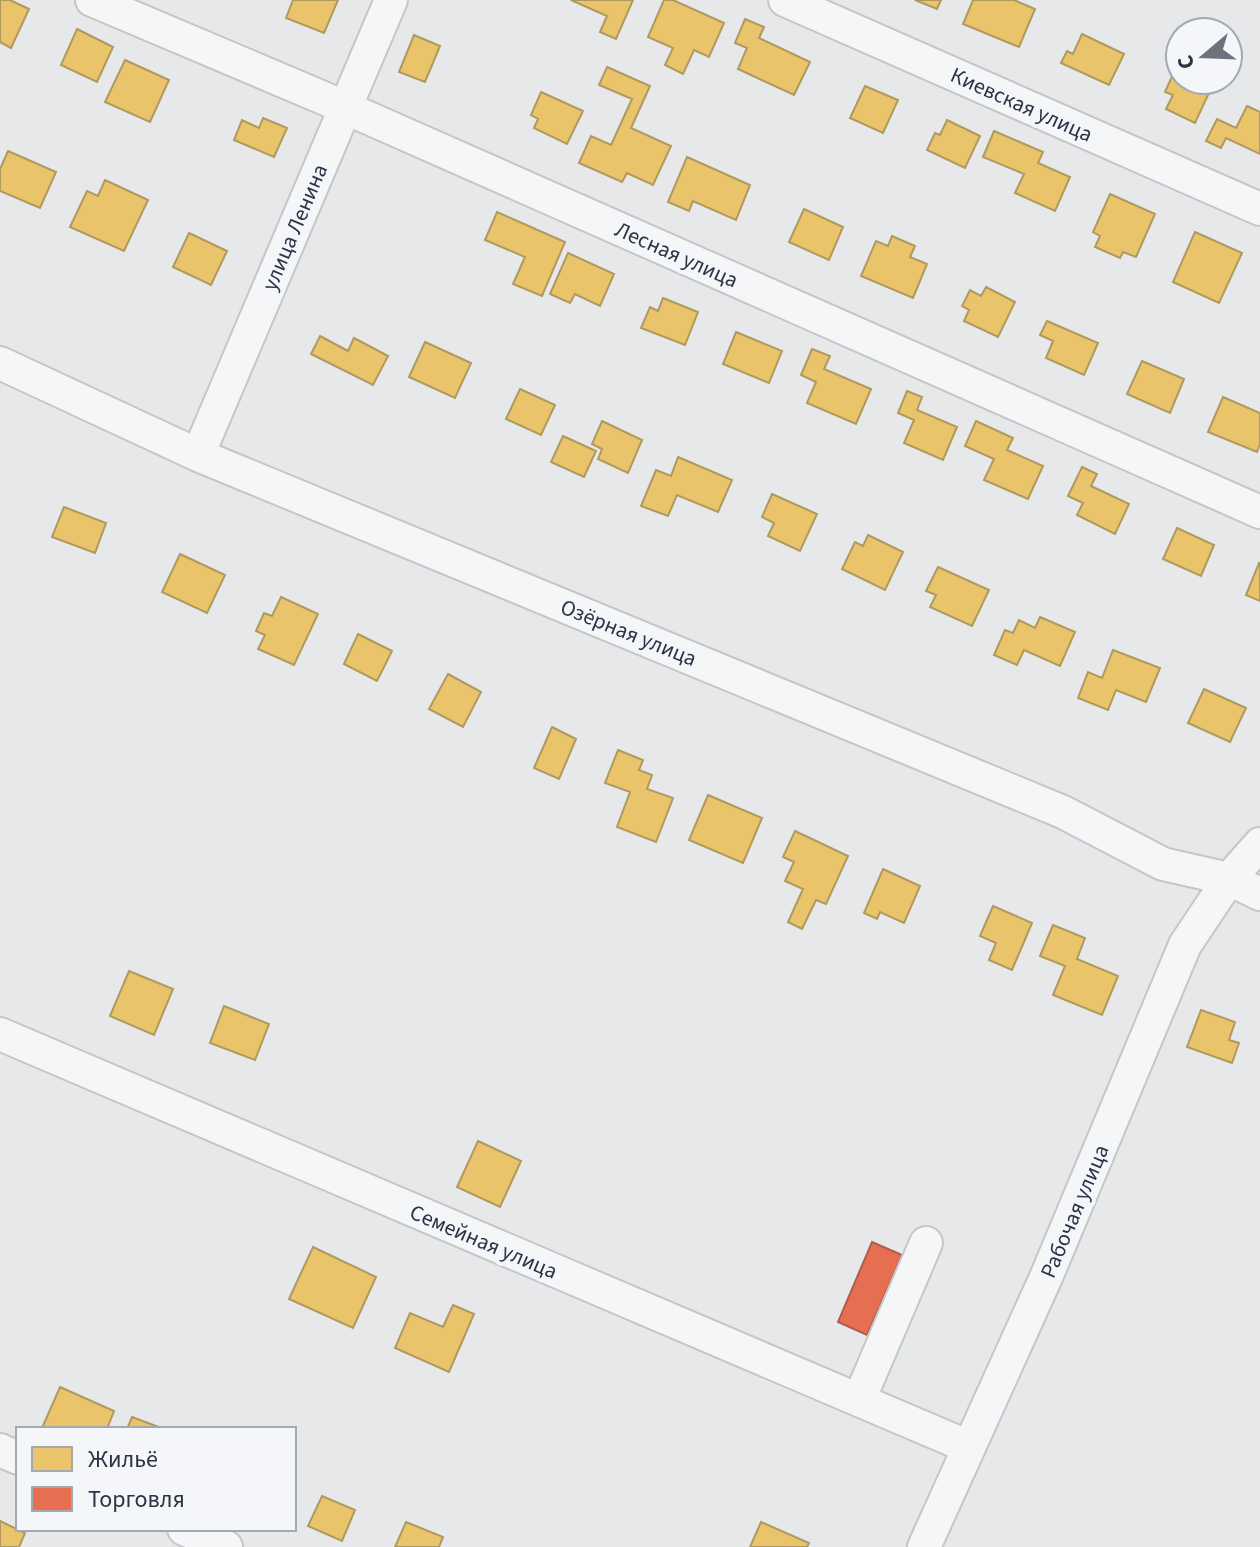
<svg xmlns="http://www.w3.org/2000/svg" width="1260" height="1547" font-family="'Source Sans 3',sans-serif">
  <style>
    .homes { fill: #e9c46a; stroke: #b0995f; stroke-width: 2 }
    .shops { fill: #e76f51; stroke: #af5d4d; stroke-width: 2 }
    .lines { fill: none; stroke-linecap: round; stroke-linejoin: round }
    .minor-casing { stroke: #c4c6c8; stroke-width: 36 }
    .minor { stroke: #f5f6f7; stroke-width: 32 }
    .labels { text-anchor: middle; stroke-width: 8; stroke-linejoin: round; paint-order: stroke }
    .street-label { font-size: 22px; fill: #2b3445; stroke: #f4f6f9 }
  </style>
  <rect width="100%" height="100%" fill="#e6e8ea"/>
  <path class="homes" d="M0,0H10L29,9L11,48L0,42Z
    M293,0H338L324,33L286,18Z
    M571,0H633L616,39L600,32L607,16Z
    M664,0H673L724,23L709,57L694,50L683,74L665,65L673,48L648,37Z
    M915,0H941L937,9Z
    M973,0H1014L1035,9L1019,47L963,24Z
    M745,19L764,27L759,38L810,62L794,95L738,69L747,48L735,43Z
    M77,29L113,47L97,82L61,65Z
    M1082,34L1124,54L1109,85L1061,63L1067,51L1073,54Z
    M414,35L440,46L425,82L399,72Z
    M125,60L169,80L150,122L105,102Z
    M607,67L650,86L631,128L671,146L653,185L627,173L622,182L579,163L591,136L611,145L632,99L599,85Z
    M1174,72L1180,75V80H1215L1195,123L1166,109L1173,95L1165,92Z
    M865,86L898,100L883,133L850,118Z
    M541,92L583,111L567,144L534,128L538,119L531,115Z
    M1247,106L1260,112V154L1226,138L1221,148L1206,141L1217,119L1236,128Z
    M263,118L287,128L274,157L234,140L242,120L259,128Z
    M947,120L980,136L965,168L927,150L935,133L940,135Z
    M994,131L1043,152L1038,163L1070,177L1055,211L1015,193L1024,174L983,157Z
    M8,151L56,172L40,208L0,191V169Z
    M687,157L750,185L736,220L693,201L689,211L668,202Z
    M105,180L148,200L124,251L70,227L87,191L98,196Z
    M1110,194L1155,214L1136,257L1123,252L1120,258L1095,247L1100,236L1093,232Z
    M804,209L843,227L829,260L789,242Z
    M497,212L565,242L542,296L513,284L525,257L485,240Z
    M1195,232L1242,253L1219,303L1173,282Z
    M189,233L227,251L211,285L173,267Z
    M892,236L915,246L910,257L927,264L913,298L861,276L876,241L888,246Z
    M568,253L614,274L600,306L575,294L570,303L550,294Z
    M986,287L1015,302L998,337L964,321L969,310L962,306L970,290L981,296Z
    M663,298L698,312L685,345L641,328L650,307L658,311Z
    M1047,321L1098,343L1084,375L1046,358L1053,341L1040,335Z
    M736,332L782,351L769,383L723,364Z
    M320,336L348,351L354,338L388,356L373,385L311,354Z
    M425,342L471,363L455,398L409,377Z
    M812,349L830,356L824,369L871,389L856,424L807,403L816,382L801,375Z
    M1142,361L1184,379L1170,413L1127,394Z
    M520,389L555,405L541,435L506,419Z
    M907,391L922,397L917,410L957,427L943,460L904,443L914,420L898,413Z
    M1223,397L1260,413V444L1257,452L1208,432Z
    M602,421L642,440L628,473L598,459L602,449L592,444Z
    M976,421L1013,438L1007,450L1043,466L1028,499L984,480L994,459L965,446Z
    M563,436L596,451L584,477L551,462Z
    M678,457L732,480L718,512L677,495L668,516L641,506L656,470L671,476Z
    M1082,467L1097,474L1091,486L1129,504L1115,534L1077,515L1083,503L1068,496Z
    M772,494L817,514L800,551L768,536L774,523L762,517Z
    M64,507L106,523L95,553L52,537Z
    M1177,528L1214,545L1201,576L1163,559Z
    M868,535L903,552L885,590L842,569L855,542L863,546Z
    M180,554L225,575L207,613L162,592Z
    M1259,563L1260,564V601L1246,595Z
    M938,567L989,590L972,626L930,607L936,595L926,591Z
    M281,597L318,614L294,665L258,649L265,635L256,631L264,613L272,616Z
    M1040,617L1075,632L1060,666L1024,650L1017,665L994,655L1005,630L1013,633L1019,620L1035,628Z
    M358,634L392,651L377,681L344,664Z
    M1113,650L1160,668L1146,702L1116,690L1108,710L1078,698L1088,672L1102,678Z
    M448,674L481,692L463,727L429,709Z
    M1204,689L1246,708L1230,742L1188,723Z
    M552,727L576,739L559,779L534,768Z
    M618,750L643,760L639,770L652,775L647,789L673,798L656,842L617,827L630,792L605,783Z
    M708,795L762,818L743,863L689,840Z
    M795,831L848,856L826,904L816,900L802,929L788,922L803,889L785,881L794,862L783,857Z
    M883,869L920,886L904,923L880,912L877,919L864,913Z
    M993,906L1032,923L1012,970L989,960L996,943L980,936Z
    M1053,925L1085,938L1077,959L1118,976L1102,1015L1053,995L1065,966L1040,956Z
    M129,971L173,989L154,1035L110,1016Z
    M224,1006L269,1024L255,1060L210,1043Z
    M1201,1010L1235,1022L1229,1040L1239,1043L1232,1063L1187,1047Z
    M478,1141L521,1161L500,1207L457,1187Z
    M313,1247L376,1277L353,1328L289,1299Z
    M453,1305L474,1314L449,1372L395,1348L410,1313L443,1327Z
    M60,1387L114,1411L107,1429L42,1428Z
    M132,1417L164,1429H127Z
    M322,1496L355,1510L342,1541L308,1526Z
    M0,1521L25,1533L19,1547H0Z
    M406,1522L443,1537L439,1547H395Z
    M761,1522L809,1543L807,1547H750Z"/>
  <path class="shops" d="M872,1242L902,1255L867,1335L838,1322Z"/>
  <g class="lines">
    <g class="minor-casing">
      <path id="minor" d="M92,0L321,97L1260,512
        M785,0L1260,209
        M0,363L198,455L1063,812L1163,864L1229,879L1260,894
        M198,455L391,0
        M0,1034L969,1447
        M859,1400L926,1243
        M0,1450L18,1458
        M184,1529L226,1547
        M924,1547L1047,1275L1185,945L1229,879L1260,844"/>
    </g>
    <use href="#minor" class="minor"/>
  </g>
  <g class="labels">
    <g class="street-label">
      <text transform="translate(1022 104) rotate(24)" y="8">Киевская улица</text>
      <text transform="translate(294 227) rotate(-67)" y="8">улица Ленина</text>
      <text transform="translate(677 254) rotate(24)" y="8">Лесная улица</text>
      <text transform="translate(629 632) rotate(22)" y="8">Озёрная улица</text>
      <text transform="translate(1074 1211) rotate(-67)" y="8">Рабочая улица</text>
      <text transform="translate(484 1241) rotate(23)" y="8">Семейная улица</text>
    </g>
  </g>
  <rect x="16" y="1427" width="280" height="104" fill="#f4f6f9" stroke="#a4a8b1" stroke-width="2"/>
  <rect x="32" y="1447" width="40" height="24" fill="#e9c46a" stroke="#a4a8b1" stroke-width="2"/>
  <text x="88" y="1467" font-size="24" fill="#2b3445">Жильё</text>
  <rect x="32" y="1487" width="40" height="24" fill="#e76f51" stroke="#a4a8b1" stroke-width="2"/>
  <text x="88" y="1507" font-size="24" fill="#2b3445">Торговля</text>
  <g transform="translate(1204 56) rotate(251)"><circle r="38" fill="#f4f6f9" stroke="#a4a8b1" stroke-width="2"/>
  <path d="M0-6L14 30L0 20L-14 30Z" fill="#6c737f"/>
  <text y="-12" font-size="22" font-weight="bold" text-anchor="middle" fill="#2b3445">С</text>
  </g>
</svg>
